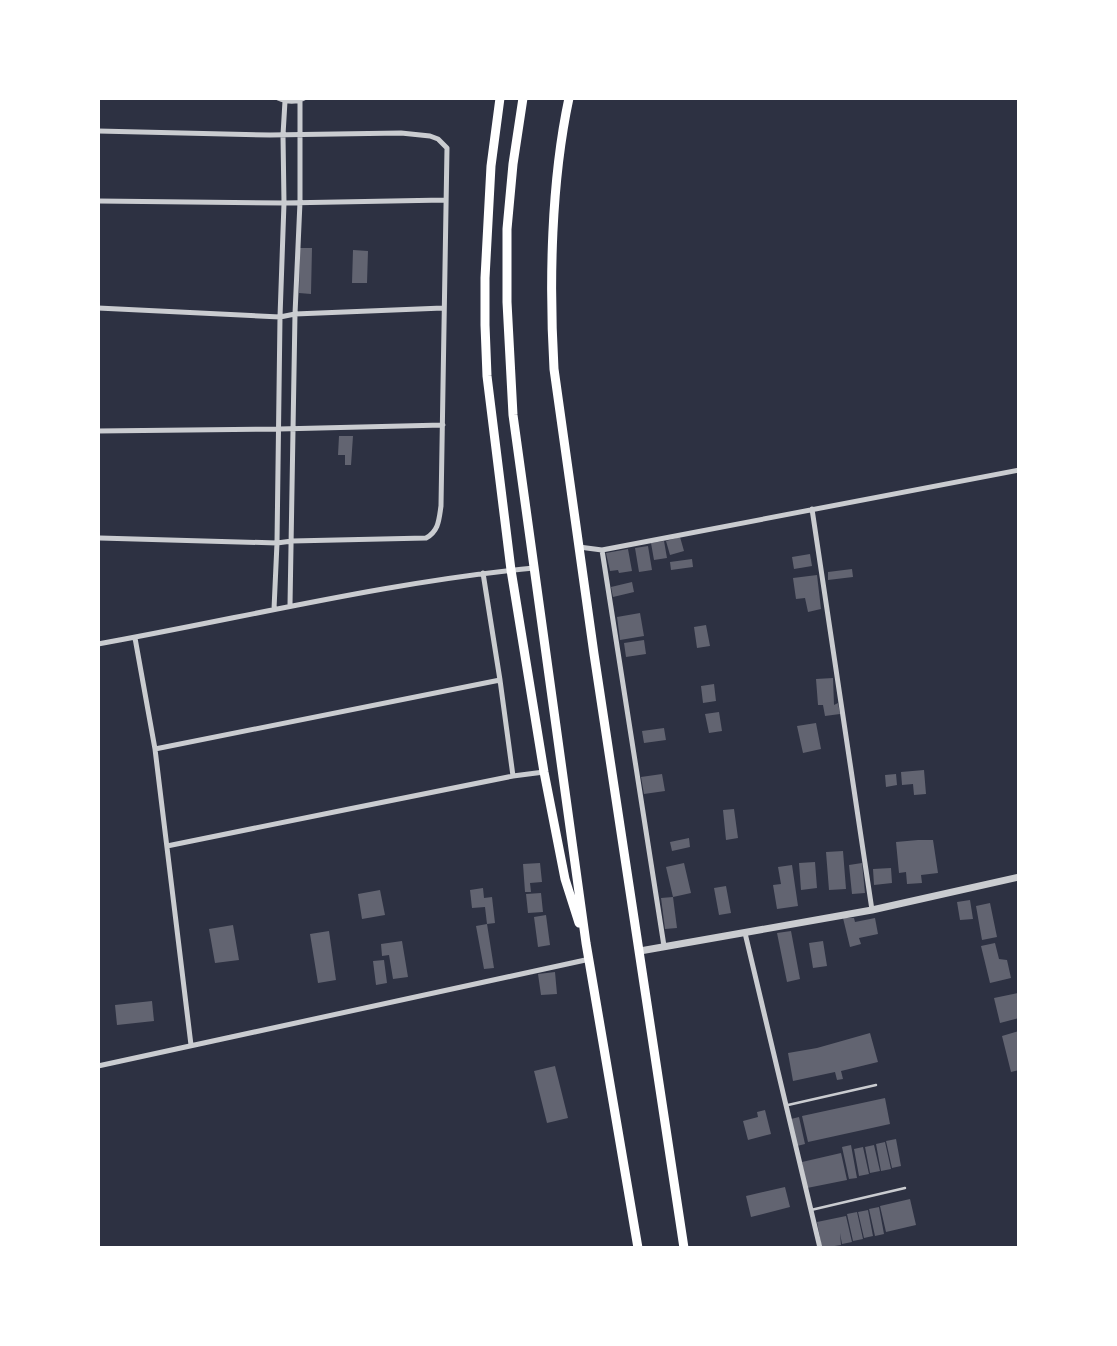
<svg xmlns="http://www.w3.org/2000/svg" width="1117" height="1346" font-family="Lato,sans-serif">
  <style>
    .building { fill: #626471 }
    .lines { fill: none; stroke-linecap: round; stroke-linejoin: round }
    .service { stroke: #caccd0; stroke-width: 2.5 }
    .minor { stroke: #caccd0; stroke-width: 5 }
    .tertiary { stroke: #caccd0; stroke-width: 7 }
    .trunk { stroke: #fff; stroke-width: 9 }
  </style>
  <rect width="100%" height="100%" fill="#2d3142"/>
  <path class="building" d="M300,248H312L311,294L299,293Z
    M353,250L368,251L367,283H352Z
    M339,436H353L351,465H345V455H338Z
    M680,537L684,551L670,555L666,541Z
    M664,541L667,558L654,560L651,543Z
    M648,546L652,570L639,572L635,548Z
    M628,549L632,571L619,573L618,570L610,571L606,553Z
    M810,554L812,566L794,569L792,557Z
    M692,559L693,567L671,570L670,562Z
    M852,569L853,577L828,580V572Z
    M817,575L821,609L808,612L805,598L796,599L793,578Z
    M632,582L634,592L613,597L611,587Z
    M640,613L644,636L620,640L617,617Z
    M706,625L710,646L697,648L694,627Z
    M644,640L646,654L626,657L624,643Z
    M833,678L834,705L838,703L840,714L825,716L823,705H818L816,679Z
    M714,684L716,701L703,703L701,686Z
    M719,712L722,731L709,733L705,714Z
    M816,723L821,749L803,753L797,726Z
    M664,728L666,740L644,743L642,731Z
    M924,770L926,794L914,795L913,784L902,785L901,772Z
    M662,774L665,791L644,794L641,777Z
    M896,774L897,785L886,787L885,775Z
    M734,809L738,838L726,840L723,810Z
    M689,838L690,847L672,851L670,842Z
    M918,840H933L938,873L921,875L922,883L907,884L906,872L899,873L896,842Z
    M843,851L846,889L829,890L826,852Z
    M815,862L817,888L801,890L799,863Z
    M540,863L542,882L530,883L531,892H525L523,864Z
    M684,863L691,893L673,897L666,867Z
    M862,863L865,893L852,894L849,865Z
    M792,865L798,906L777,909L773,885L781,884L778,867Z
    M891,868L892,883L874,885L873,869Z
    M726,886L731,913L719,915L714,888Z
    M483,888L484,898L492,897L495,923L487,924L494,968L484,969L476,926L487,924L485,907L472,908L470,890Z
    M380,890L385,915L362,919L358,894Z
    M541,893L543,912L528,913L526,894Z
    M673,897L677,928L665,929L661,898Z
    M970,900L973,919L960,920L957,902Z
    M990,903L997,937L982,940L976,906Z
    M546,915L550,945L538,947L534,917Z
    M843,918H854L855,922L875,918L878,934L859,938L861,944L850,947Z
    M233,925L239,960L215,963L209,929Z
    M329,931L336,980L318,983L310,934Z
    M791,931L800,979L787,982L777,933Z
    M402,941L408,977L393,979L389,955L382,956L381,944Z
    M823,941L827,966L813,968L809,943Z
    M995,943L999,959L1007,960L1011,978L990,983L981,946Z
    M384,960L387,983L376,985L373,961Z
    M555,972L557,994L541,995L538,974Z
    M1018,993L1019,1018L1000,1023L994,998Z
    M152,1001L154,1021L117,1025L115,1005Z
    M1019,1031V1070L1011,1072L1002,1036Z
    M870,1033L878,1062L841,1071L843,1079L837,1080L835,1072L793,1081L788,1053L817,1048Z
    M555,1066L568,1118L547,1123L534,1071Z
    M885,1098L890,1124L808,1142L802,1116Z
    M765,1110L771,1134L748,1140L743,1121L758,1117L757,1112Z
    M799,1117L805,1144L797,1146L791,1119Z
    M896,1139L901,1166L892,1168L886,1141Z
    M885,1142L891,1169L881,1171L876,1144Z
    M851,1145L857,1178L849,1179L842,1147Z
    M874,1145L880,1171L870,1173L865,1147Z
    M863,1147L869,1174L859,1176L854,1149Z
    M841,1153L847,1180L807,1188L802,1162Z
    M785,1187L790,1207L751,1217L746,1196Z
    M910,1199L916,1225L886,1232L880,1206Z
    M879,1207L884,1234L875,1236L869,1209Z
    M868,1210L873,1236L864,1238L858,1212Z
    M857,1212L863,1239L853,1241L847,1214Z
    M846,1216L852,1242L842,1244L840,1233L841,1245L822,1248L817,1222Z"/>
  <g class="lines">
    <path class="service" d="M788,1105L876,1085
      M811,1210L905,1188"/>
    <path class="minor" d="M278,98C287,102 295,103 304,98
      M98,131L270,135L401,133L430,136L438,139L447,148L441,506C439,519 439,531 426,538L292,541L277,543L100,538
      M98,201L284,203L445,200
      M98,308L280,317L295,314L443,308
      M98,431L279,429L443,425
      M812,509L872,910
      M579,547L602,550L1019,470
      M602,550L664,946
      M483,573L500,680L513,776
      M290,605L295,314L300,202V100
      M274,609L277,543L280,317L284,203L283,135L285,101
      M135,638L155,749L191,1045
      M98,644C243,618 387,582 534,568
      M155,749L500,680
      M167,846L349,809L513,776L544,772
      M745,933L820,1248
      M98,1066L590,959"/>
    <path class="tertiary" d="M640,951L872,910L1019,877"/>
    <path class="trunk" d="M500,98L491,166L485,278V325L487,376L511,570L544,772L565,879L579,923
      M523,98L513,164L507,229V302L513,415L586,943L638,1248
      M569,98C551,182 549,283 554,369L594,654L684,1248"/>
  </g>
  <rect width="1117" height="1346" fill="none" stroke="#ffffff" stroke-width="200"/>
</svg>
